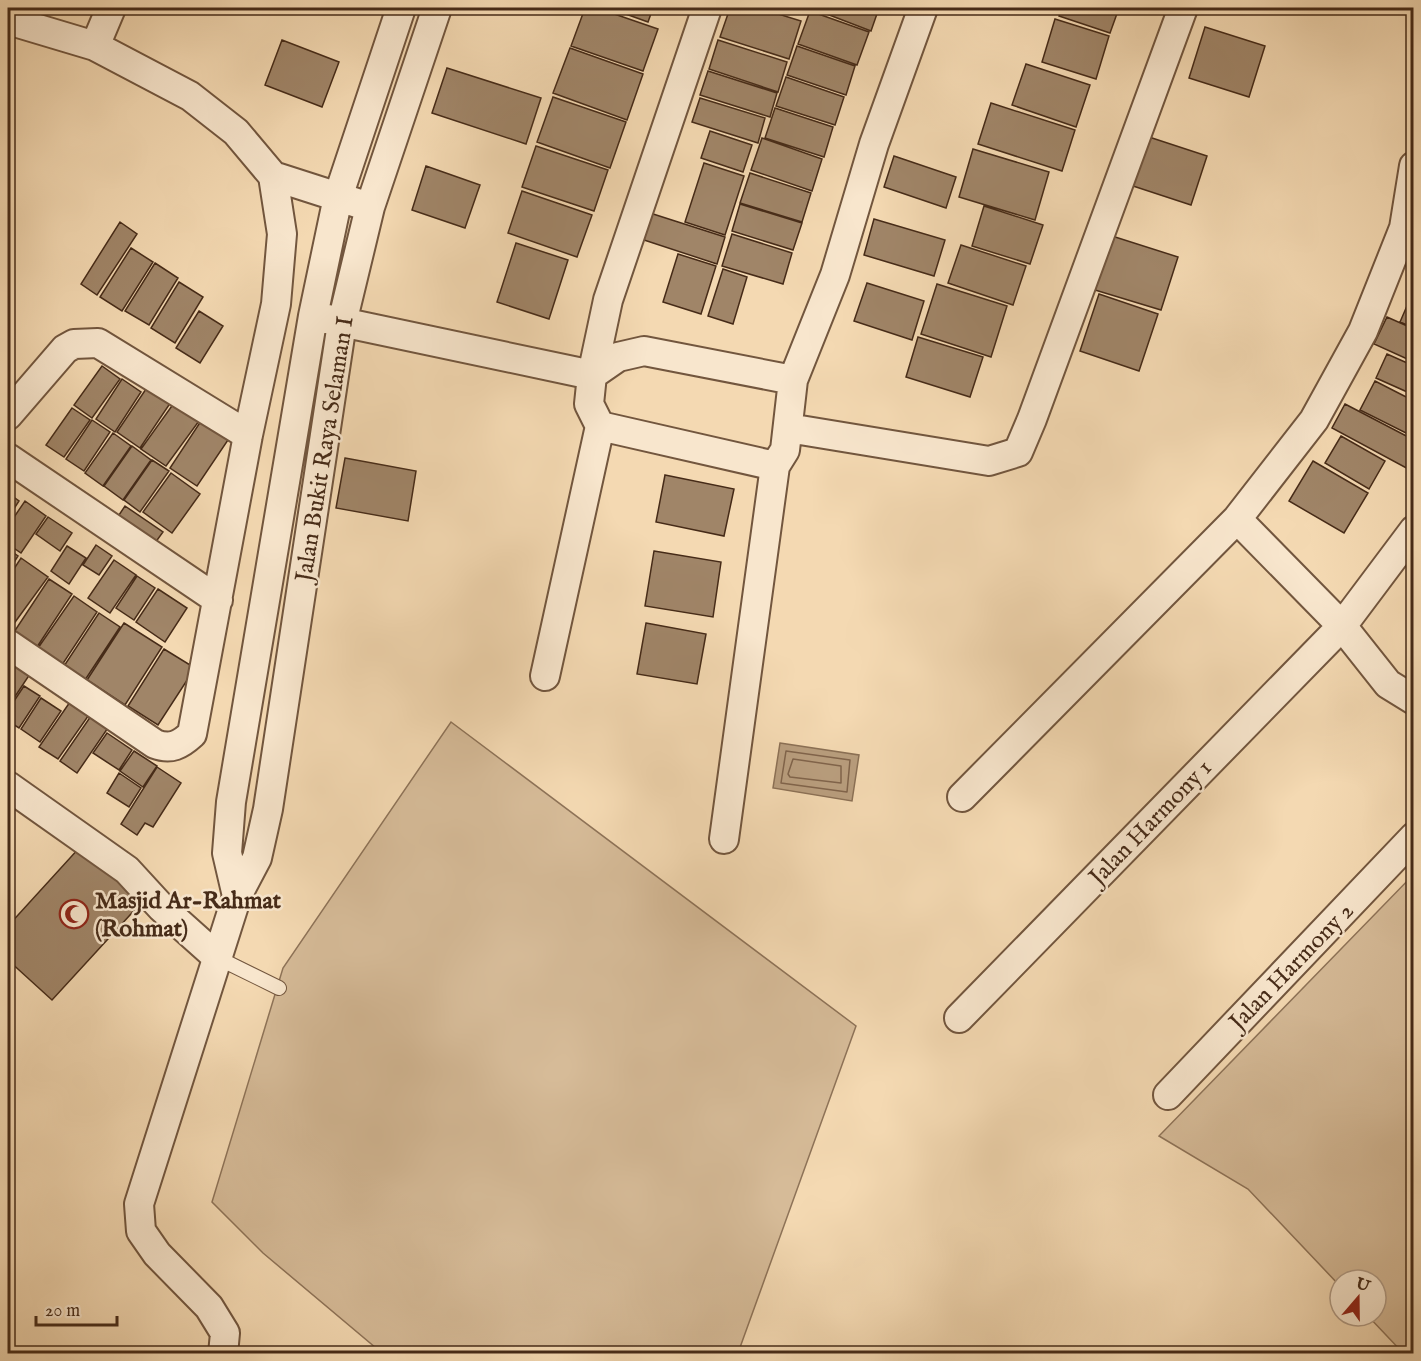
<svg xmlns="http://www.w3.org/2000/svg" width="1421" height="1361" font-family="'IM FELL English',serif">
  <style>
    .green { fill: #d6bb98; stroke: #8e7358; stroke-width: 1.5 }
    .water { fill: #b99e7e; stroke: #8b7055; stroke-width: 1.5 }
    .lines { fill: none; stroke-linecap: round; stroke-linejoin: round }
    .shore { stroke: #80644b; stroke-width: 1.5 }
    .building { fill: #a08568; stroke: #462b18; stroke-width: 1.5 }
    .service-casing { stroke: #72563e; stroke-width: 16 }
    .minor-casing { stroke: #72563e; stroke-width: 32 }
    .service { stroke: #f8e6cd; stroke-width: 14 }
    .minor { stroke: #f8e6cd; stroke-width: 28 }
    .labels { text-anchor: middle; stroke-width: 5; stroke-linejoin: round; paint-order: stroke }
    .street-label { font-size: 24px; fill: #462b18; stroke: #f8e6cd }
    .poi-label { font-size: 24px; font-weight: bold; fill: #462b18; stroke: #f8e6cd; text-anchor: start }
  </style>
  <rect width="100%" height="100%" fill="#f4d9b2"/>
  <filter id="stains"><feTurbulence type="fractalNoise" baseFrequency=".00333" numOctaves="4"/><feColorMatrix values="0 0 0 0 .2 0 0 0 0 .09 0 0 0 0 .02 0 0 0 .5 -.17"/></filter>
  <radialGradient id="worn" r=".72"><stop offset=".6" stop-color="#630" stop-opacity="0"/><stop offset="1" stop-color="#630" stop-opacity=".3"/></radialGradient>
  <path class="green" d="M451,722L856,1026L738,1353H382L263,1253L212,1202L283,968Z
    M1413,875L1414,1353L1404,1354L1368,1316H1376V1280H1340V1286L1248,1189L1159,1136Z"/>
  <path class="water" d="M780,743L859,755L852,801L773,788Z"/>
  <g class="lines">
    <path class="shore" d="M786,751L850,760L847,792L781,783Z
      M793,759L841,766V783L790,777L788,774Z"/>
  </g>
  <path class="building" d="M585,8H597L658,29L643,71L571,46Z
    M609,8H653L648,22Z
    M730,8H759L801,21L789,59L720,37Z
    M811,8H879L871,31Z
    M1062,8H1119L1110,33L1059,16Z
    M810,11L869,32L857,65L798,44Z
    M1055,19L1109,36L1096,79L1042,62Z
    M1205,27L1265,46L1249,97L1189,78Z
    M282,40L339,62L322,107L265,85Z
    M718,40L787,62L778,92L709,69Z
    M797,46L855,66L846,95L787,75Z
    M570,48L643,74L627,120L553,93Z
    M1026,64L1090,85L1076,127L1012,105Z
    M447,68L541,98L526,144L432,113Z
    M708,71L777,93L770,117L700,95Z
    M786,77L844,97L835,125L776,106Z
    M553,97L626,122L610,168L537,142Z
    M700,98L765,118L758,143L692,122Z
    M991,103L1075,130L1062,171L978,144Z
    M775,108L833,127L824,157L765,138Z
    M710,131L752,145L743,172L701,158Z
    M1146,136L1207,156L1191,205L1130,185Z
    M762,138L822,159L812,191L751,170Z
    M536,146L608,170L594,211L522,187Z
    M973,149L1049,172L1035,220L959,197Z
    M894,156L956,177L946,208L884,187Z
    M704,163L744,176L725,235L685,222Z
    M426,166L480,185L465,228L412,210Z
    M750,173L811,193L802,222L740,203Z
    M522,191L592,215L577,257L508,233Z
    M740,204L802,223L793,250L732,231Z
    M984,206L1043,225L1030,264L972,246Z
    M650,213L725,237L717,264L641,239Z
    M874,219L945,240L934,276L864,255Z
    M120,222L137,234L97,295L81,284Z
    M732,234L792,253L783,284L722,266Z
    M1112,236L1178,257L1161,310L1095,290Z
    M516,243L568,260L549,319L497,302Z
    M961,245L1026,266L1013,305L948,283Z
    M131,248L153,262L122,311L100,297Z
    M678,254L716,266L701,314L663,302Z
    M155,263L178,278L149,325L125,311Z
    M723,269L747,277L733,324L708,316Z
    M179,282L203,297L175,343L151,328Z
    M867,283L924,301L912,340L854,321Z
    M937,284L1007,306L991,357L921,334Z
    M1413,292L1414,293V328L1400,322Z
    M1099,294L1158,314L1139,371L1080,351Z
    M199,311L223,326L200,363L176,348Z
    M1387,317L1414,329V362L1374,344Z
    M918,337L983,357L970,397L906,377Z
    M1387,354L1414,366V395L1376,378Z
    M102,366L120,379L92,418L74,405Z
    M122,379L141,392L115,432L96,419Z
    M1375,381L1414,401V437L1360,410Z
    M148,386L171,402L140,448L117,432Z
    M174,403L199,421L166,466L141,449Z
    M1345,404L1414,440L1412,471L1332,428Z
    M72,408L90,420L64,457L46,445Z
    M92,420L110,432L84,471L66,459Z
    M201,421L228,440L197,486L170,468Z
    M113,433L131,446L103,486L85,473Z
    M1341,436L1385,461L1369,489L1325,463Z
    M132,446L151,460L123,500L104,486Z
    M345,458L416,471L408,521L336,508Z
    M152,460L169,471L140,512L124,500Z
    M1313,461L1368,493L1344,533L1289,501Z
    M171,473L200,494L172,533L143,512Z
    M665,475L734,489L724,536L656,522Z
    M8,493L19,501L8,518Z
    M25,501L46,516L21,553L8,544V526Z
    M125,506L163,532L155,543L117,518Z
    M48,517L72,533L60,551L36,534Z
    M96,545L112,556L99,575L83,565Z
    M67,546L86,558L69,584L51,571Z
    M8,549L18,556L8,572Z
    M654,551L721,562L713,617L645,606Z
    M21,558L48,577L10,629L8,627V578Z
    M114,560L136,575L110,613L88,598Z
    M137,576L155,588L134,620L116,608Z
    M49,579L72,594L37,647L14,632Z
    M158,589L187,608L165,642L136,622Z
    M74,596L97,612L62,665L38,648Z
    M99,613L120,627L85,680L64,666Z
    M124,623L162,647L125,705L87,680Z
    M646,623L706,634L697,684L637,674Z
    M164,649L195,668L158,725L128,706Z
    M11,662L30,674L8,707V666Z
    M24,686L40,696L19,728L8,721V710Z
    M41,698L61,711L40,742L21,729Z
    M72,699L91,712L58,759L39,747Z
    M93,713L110,725L77,773L60,761Z
    M107,733L132,750L119,770L93,753Z
    M134,751L157,766L143,787L120,771Z
    M157,767L181,783L153,827L145,823L137,835L121,824Z
    M119,773L141,788L129,807L107,793Z
    M80,847L141,903L52,1000L8,960V926Z"/>
  <g class="lines">
    <g class="service-casing">
      <path id="service" d="M218,958L279,988"/>
    </g>
    <g class="minor-casing">
      <path id="minor" d="M8,20L95,46L190,96L236,132L273,176L282,234L276,304L248,435L192,734C180,745 171,750 155,744L8,644
        M95,46L111,8
        M273,176L357,203
        M313,316L592,375L618,357L644,351L793,380L785,450L775,466L600,426L589,404L592,375L608,300L707,8
        M793,380L835,275L874,144L923,8
        M8,415L65,349L74,344L98,343L248,435
        M788,428L989,461L1018,452L1032,419L1183,8
        M8,458L218,600
        M1237,519L1342,626L1388,684L1414,700
        M545,676L600,426
        M8,786L127,870L161,907L218,958
        M962,797L1237,519L1314,420L1363,331L1404,228L1414,166
        M724,839L775,466
        M237,896L227,853L231,802L313,316L338,197L401,8
        M959,1018L1342,626L1414,530
        M1168,1095L1414,837
        M223,1354L225,1333L209,1307L157,1254L141,1231L139,1204L237,896L257,858L268,809L342,323L370,207L437,8"/>
    </g>
    <use href="#service" class="service"/>
    <use href="#minor" class="minor"/>
  </g>
  <defs>
    <g id="mosque-ring" transform="scale(1.5)"><circle r="9.5" fill="#f8e6cd" stroke="#8f2418" stroke-width="1.5"/><path d="M3.5-4.9A6 6 0 1 0 3.5 4.9A5 5 0 1 1 3.5-4.9Z" fill="#8f2418"/></g>
  </defs>
  <g fill-rule="evenodd">
    <use href="#mosque-ring" x="74" y="914"/>
  </g>
  <g class="labels">
    <g class="street-label">
      <text transform="translate(324 449) rotate(-81)" y="8">Jalan Bukit Raya Selaman I</text>
      <text transform="translate(1150 822) rotate(-46)" y="8">Jalan Harmony 1</text>
      <text transform="translate(1291 966) rotate(-46)" y="8">Jalan Harmony 2</text>
    </g>
    <g class="poi-label">
      <text x="95" y="908">Masjid Ar-Rahmat<tspan x="95" dy="28">(Rohmat)</tspan></text>
    </g>
  </g>
  <rect width="1421" height="1361" fill="none" stroke="#f4d9b2" stroke-width="30"/>
  <rect x="9" y="9" width="1403" height="1343" fill="none" stroke="#462b18" stroke-width="3"/>
  <rect x="15" y="15" width="1391" height="1331" fill="none" stroke="#462b18" stroke-width="1.5"/>
  <g transform="translate(1358 1298) rotate(20)"><circle r="28" fill="#f8e6cd" stroke="#b19b85" stroke-width="1.5"/>
  <path d="M0-4.5L10 22L0 15L-10 22Z" fill="#8f2418"/>
  <text y="-9" font-size="16" font-weight="bold" text-anchor="middle" fill="#462b18">U</text>
  </g>
  <path d="M36 1316v9h81v-9" fill="none" stroke="#462b18" stroke-width="3"/>
  <text x="45" y="1316" font-size="18" fill="#462b18" stroke="#f8e6cd" stroke-width="4.5" paint-order="stroke">20 m</text>
  <rect width="100%" height="100%" filter="url(#stains)"/>
  <rect width="100%" height="100%" fill="url(#worn)"/>
</svg>
